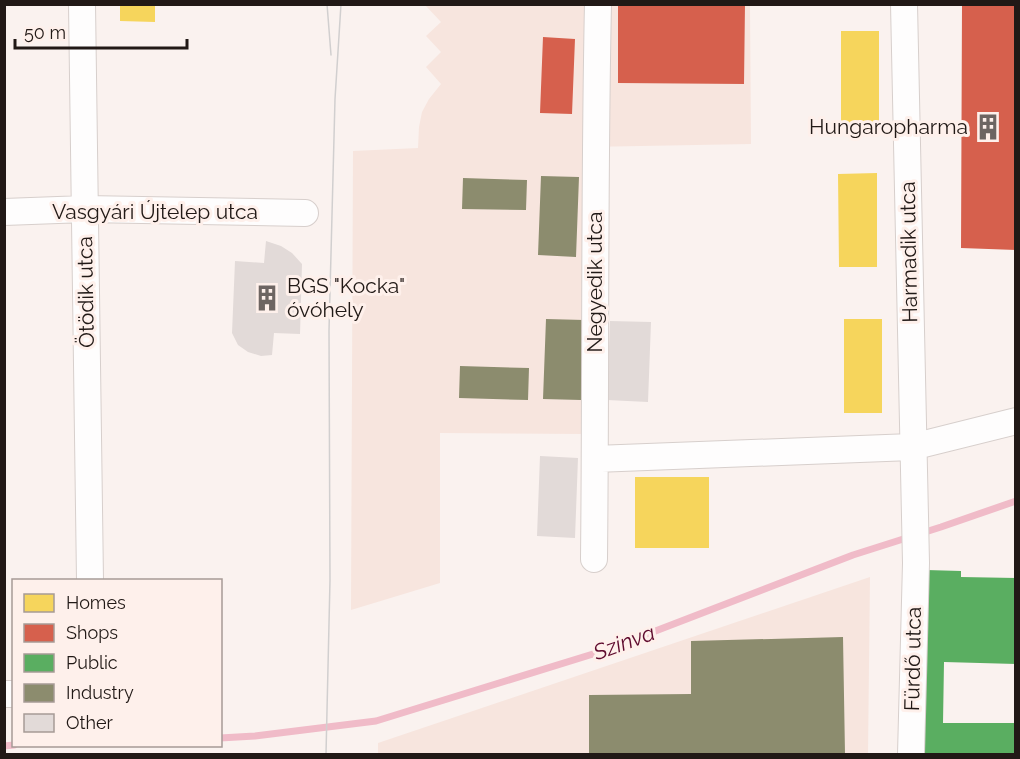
<svg xmlns="http://www.w3.org/2000/svg" width="1020" height="759" font-family="Raleway,sans-serif">
  <style>
    .built { fill: #f7e5de }
    .homes { fill: #f6d55c }
    .shops { fill: #d6604d }
    .public { fill: #5aae61 }
    .industry { fill: #8c8c6e }
    .lines { fill: none; stroke-linecap: round; stroke-linejoin: round }
    .stream { stroke: #f0bbc8; stroke-width: 7 }
    .building { fill: #e2dad8 }
    .street-casing { stroke: #d7cfcc; stroke-width: 28 }
    .street { stroke: #fefdfd; stroke-width: 26 }
    .tram { stroke: #d1cfcf; stroke-width: 1.5 }
    .labels { text-anchor: middle; stroke-width: 6; stroke-linejoin: round; paint-order: stroke }
    .poi-label { font-size: 21px; fill: #211916; stroke: #fef0eb; text-anchor: end }
    .street-label { font-size: 21px; fill: #211916; stroke: #fef0eb }
    .water-label { font-size: 22px; font-style: italic; fill: #5f0b2e; stroke: #fef0eb }
  </style>
  <rect width="100%" height="100%" fill="#faf2ef"/>
  <path class="built" d="M425,5H750L751,144L586,147L583,434L440,433V583L351,610L353,151L418,148L419,127L422,112L429,99L441,84L426,67L441,52L426,36L441,22Z
    M870,577L868,754H378V743Z"/>
  <path class="homes" d="M120,4H155V22L120,21Z
    M841,31H879V124H841Z
    M877,173V267H839L838,174Z
    M844,319H882V413H844Z
    M635,477H709V548H635Z"/>
  <path class="shops" d="M618,4H745L744,84L618,83Z
    M962,5H1016V250L961,248Z
    M543,37L575,39L572,114L540,113Z"/>
  <path class="public" d="M926,570L961,571V577L1016,578V664L944,662L943,723H1016V754H923Z"/>
  <path class="industry" d="M541,176L579,177L576,257L538,255Z
    M463,178L527,180L526,210L462,209Z
    M546,319L584,320L581,400L543,399Z
    M460,366L529,368L528,400L459,398Z
    M843,637L845,754H589V695L691,694V641Z"/>
  <g class="lines">
    <path class="stream" d="M220,738L255,736L376,721L606,650L853,555L941,527L1016,501
      M4,746L14,745"/>
  </g>
  <path class="building" d="M266,241L281,246L292,253L302,264L300,334L274,333L272,355L261,356L248,352L238,345L232,333L235,261L264,263Z
    M610,321L651,322L648,402L607,400Z
    M540,456L578,458L575,538L537,536Z"/>
  <g class="lines">
    <g class="street-casing">
      <path id="street" d="M82,4L90,580
        M904,4L916,563L911,754
        M4,212L85,209L305,213
        M595,459L912,447L1016,421
        M594,559C596,374 594,189 598,4
        M4,694H14"/>
    </g>
    <use href="#street" class="street"/>
    <path class="tram" d="M327,4L331,55
      M326,754L330,580L329,331L335,99L341,4"/>
  </g>
  <defs>
    <g id="building-bare" transform="scale(2.07)"><path d="M-4-6H4V6H1V3H-1V6H-4ZM-2.5-4.3h1.7v1.8h-1.7ZM.8-4.3h1.7v1.8H.8ZM-2.5-1h1.7V.8h-1.7ZM.8-1h1.7V.8H.8Z" fill="#6d6562" stroke="#fef0eb" stroke-width="2.5" paint-order="stroke"/></g>
  </defs>
  <g fill-rule="evenodd">
    <use href="#building-bare" x="988" y="127"/>
    <use href="#building-bare" x="267" y="298"/>
  </g>
  <g class="labels">
    <g class="poi-label">
      <text x="968" y="134">Hungaropharma</text>
      <text x="287" y="293" text-anchor="start">BGS "Kocka"<tspan x="287" dy="24">óvóhely</tspan></text>
    </g>
    <g class="street-label">
      <text x="155" y="219">Vasgyári Újtelep utca</text>
      <text transform="translate(909 252) rotate(-91)" y="7">Harmadik utca</text>
      <text transform="translate(595 282) rotate(-90)" y="7">Negyedik utca</text>
      <text transform="translate(86 292) rotate(-91)" y="7">Ötödik utca</text>
      <text transform="translate(913 659) rotate(-89)" y="7">Fürdő utca</text>
    </g>
    <g class="water-label">
      <text transform="translate(624 642) rotate(-20)" y="8">Szinva</text>
    </g>
  </g>
  <rect width="1020" height="759" fill="none" stroke="#211916" stroke-width="12"/>
  <rect x="12" y="579" width="210" height="168" fill="#fef0eb" stroke="#a69a96" stroke-width="1.5"/>
  <rect x="24" y="594" width="30" height="18" fill="#f6d55c" stroke="#a69a96" stroke-width="1.5"/>
  <text x="66" y="609" font-size="18" fill="#211916">Homes</text>
  <rect x="24" y="624" width="30" height="18" fill="#d6604d" stroke="#a69a96" stroke-width="1.5"/>
  <text x="66" y="639" font-size="18" fill="#211916">Shops</text>
  <rect x="24" y="654" width="30" height="18" fill="#5aae61" stroke="#a69a96" stroke-width="1.5"/>
  <text x="66" y="669" font-size="18" fill="#211916">Public</text>
  <rect x="24" y="684" width="30" height="18" fill="#8c8c6e" stroke="#a69a96" stroke-width="1.5"/>
  <text x="66" y="699" font-size="18" fill="#211916">Industry</text>
  <rect x="24" y="714" width="30" height="18" fill="#e2dad8" stroke="#a69a96" stroke-width="1.5"/>
  <text x="66" y="729" font-size="18" fill="#211916">Other</text>
  <path d="M15 39v9h172v-9" fill="none" stroke="#211916" stroke-width="3"/>
  <text x="24" y="39" font-size="18" fill="#211916" stroke="#fef0eb" stroke-width="4.5" paint-order="stroke">50 m</text>
</svg>
